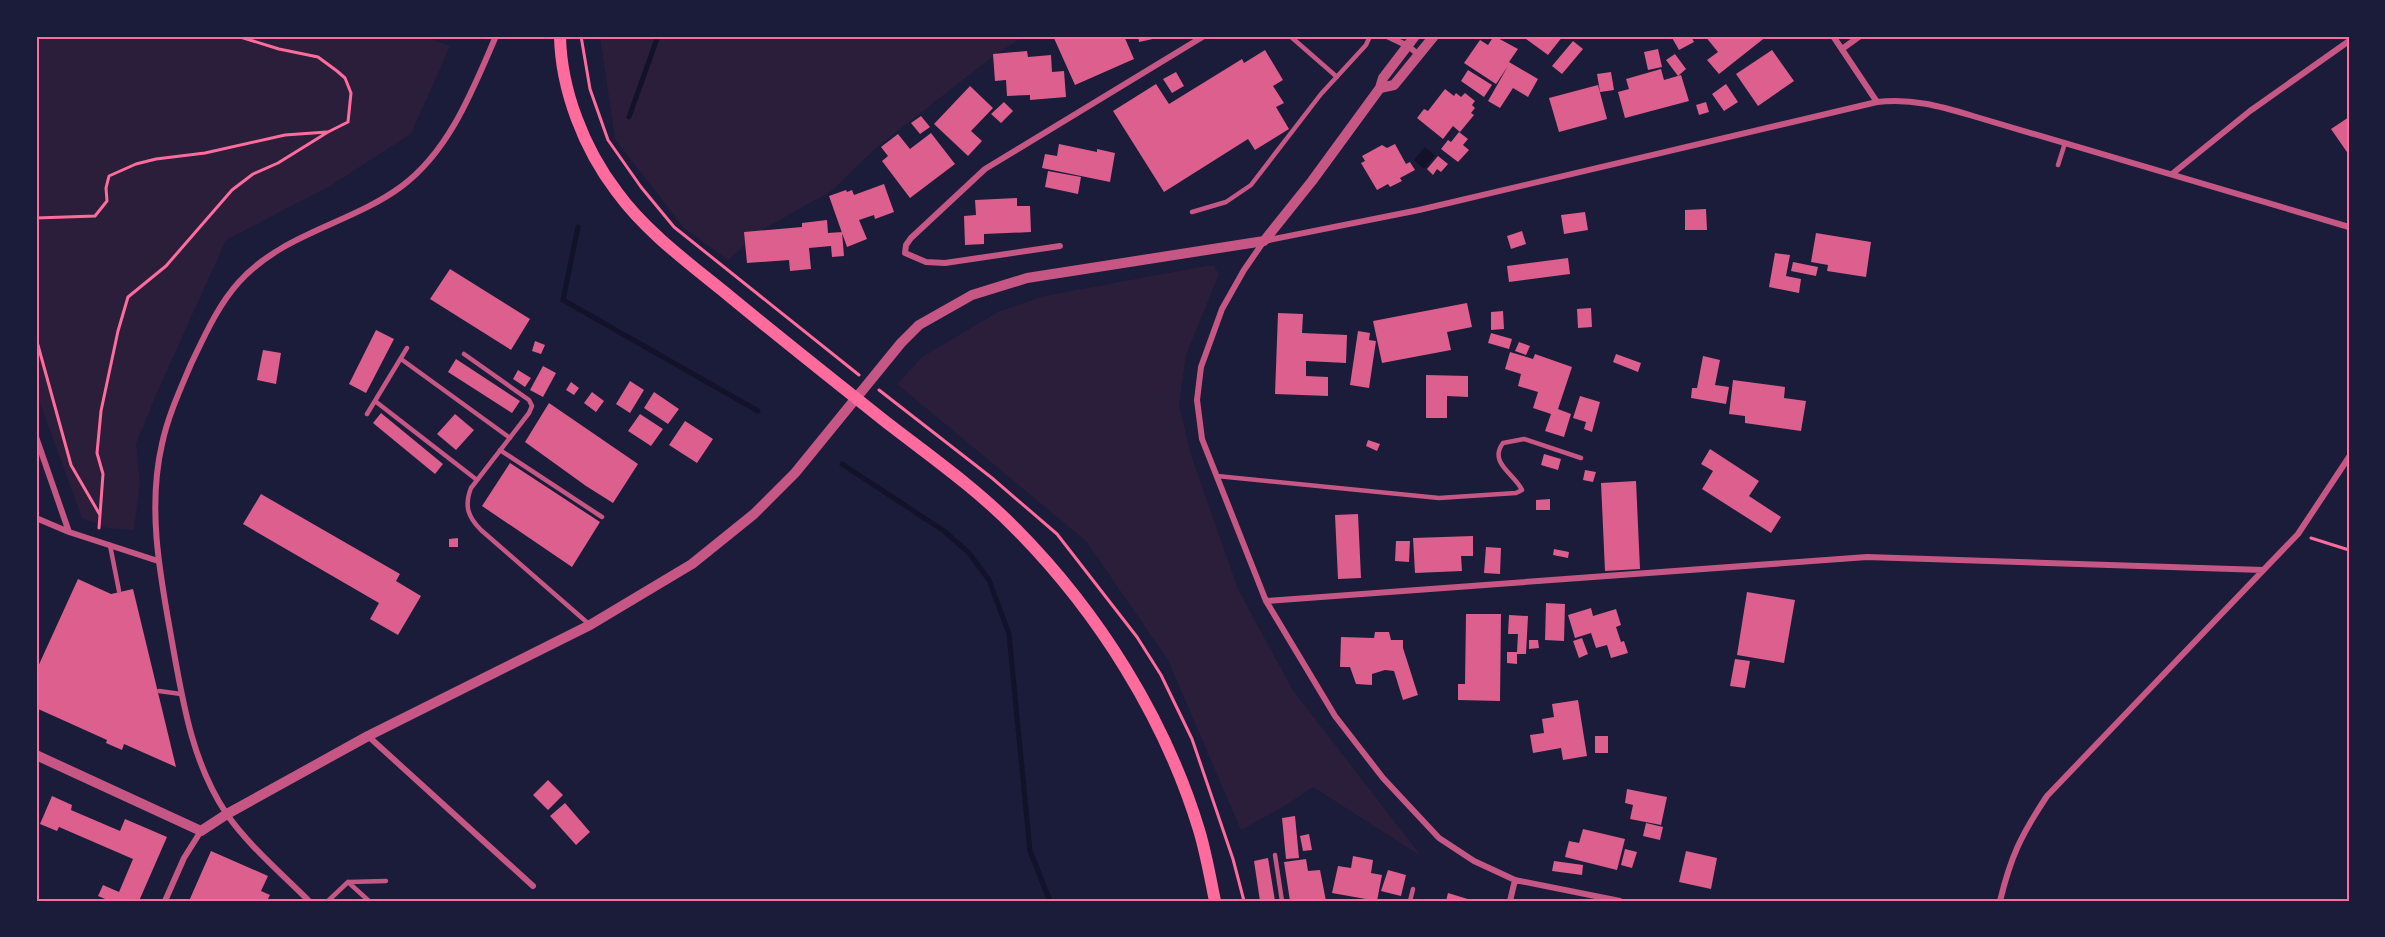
<svg xmlns="http://www.w3.org/2000/svg" width="2385" height="937" font-family="Georgia,serif">
  <style>
    .green { fill: #2a1e3b }
    .water { fill: #12122b }
    .lines { fill: none; stroke-linecap: round; stroke-linejoin: round }
    .stream { stroke: #12122b; stroke-width: 5 }
    .building { fill: #dd5f8e }
    .path { stroke: #ff6b9d; stroke-width: 3 }
    .service { stroke: #c65784; stroke-width: 4.5 }
    .minor { stroke: #c65784; stroke-width: 6 }
    .tertiary { stroke: #c65784; stroke-width: 10 }
    .secondary { stroke: #ff6b9d; stroke-width: 12 }
    .neatline { fill: none; stroke: #ff6b9d; stroke-width: 2 }
  </style>
  <rect width="100%" height="100%" fill="#1b1b3a"/>
  <path class="green" d="M36,36H424L450,46L411,134L330,186L226,240L156,395L136,444L140,482L134,530L107,528L82,518L36,392Z
    M600,36H1025L996,54L877,147L833,190L762,230L728,260L684,228L615,139Z
    M1206,266H1214L1219,274L1186,355L1179,405L1191,455L1238,589L1292,689L1421,856L1313,787L1283,807L1241,830L1168,660L1086,541L897,384L922,357L998,312L1044,296Z"/>
  <path class="water" d="M1425,147L1435,156L1424,169L1414,160Z"/>
  <g class="lines">
    <path class="stream" d="M629,117L658,36
      M578,227L563,300L758,411
      M842,464L944,531L969,553L989,580L1009,634L1030,851L1050,901"/>
  </g>
  <path class="building" d="M1053,36H1124L1134,59L1075,85Z
    M1138,36H1162V37L1139,42Z
    M1494,36L1518,49L1509,62L1538,79L1528,97L1513,88L1500,108L1488,101L1508,66L1496,84L1464,63L1480,40L1488,45Z
    M1522,36H1563L1548,55Z
    M1671,36H1691L1694,42L1679,50Z
    M1705,36H1767L1719,74L1707,60L1718,52Z
    M1573,41L1583,49L1562,74L1552,66Z
    M1658,49L1662,67L1648,70L1644,52Z
    M1265,50L1283,80L1273,86L1284,103L1276,107L1289,129L1255,150L1248,139L1164,192L1113,111L1156,84L1169,104L1242,59L1244,63Z
    M1772,50L1794,81L1758,106L1736,74Z
    M1027,51L1028,57L1051,55L1052,72L1064,71L1066,97L1030,100V95L1007,96L1006,80L995,81L993,54Z
    M1675,54L1686,69L1678,76L1666,60Z
    M1661,69L1664,80L1681,75L1689,101L1625,118L1618,92L1629,89L1626,79Z
    M1468,70L1492,85L1484,97L1461,81Z
    M1176,72L1184,86L1172,93L1163,79Z
    M1611,72L1614,90L1600,92L1597,74Z
    M1726,84L1738,102L1724,111L1712,94Z
    M1598,85L1607,119L1559,132L1549,98Z
    M970,86L993,108L971,131L982,141L968,156L934,124Z
    M1445,89L1454,96L1456,93L1461,97L1465,93L1475,101L1472,105L1475,108L1471,113L1474,115L1460,132L1453,126L1443,139L1417,118L1424,109L1428,111Z
    M1004,102L1013,111L1001,123L991,114Z
    M1706,102L1709,112L1699,115L1696,105Z
    M921,116L930,127L920,134L911,123Z
    M2349,117V155L2331,129Z
    M1459,132L1468,139L1463,145L1469,150L1458,162L1441,149L1448,140L1451,142Z
    M931,133L955,164L910,198L882,161L888,156L881,147L898,134L910,149Z
    M1059,144L1097,152V149L1115,153L1110,182L1042,168L1045,154L1057,156Z
    M1395,144L1406,164L1410,162L1415,170L1400,178L1402,181L1390,187L1388,184L1377,190L1361,163L1365,161L1362,156L1382,145L1387,148Z
    M1438,156L1448,164L1441,172L1437,169L1433,175L1427,169Z
    M1048,171L1081,177L1078,194L1045,187Z
    M884,184L894,212L875,219L874,215L859,220L867,239L847,247L829,196L846,190L847,192L852,190L854,195Z
    M1017,198V206H1030L1031,232L984,234V244L965,245L964,216L976,215L975,200Z
    M1706,209L1707,230H1685V210Z
    M1585,212L1588,230L1564,234L1561,215Z
    M827,220L828,233L842,232L844,256L832,257L831,246L809,248L811,269L790,271L789,260L747,263L744,232L802,227V223Z
    M1522,231L1526,244L1511,249L1507,236Z
    M1816,233L1871,242L1866,277L1827,271L1828,265L1811,262Z
    M1775,253L1790,255L1786,276L1801,279L1799,293L1769,287Z
    M1568,258L1570,274L1509,282L1507,266Z
    M1793,262L1818,267L1816,276L1791,271Z
    M450,269L530,319L511,350L430,299Z
    M1467,303L1472,327L1447,332L1451,350L1382,363L1373,321Z
    M1591,308L1592,327L1578,328L1577,309Z
    M1503,311L1504,329L1491,330V312Z
    M1278,313L1303,314L1302,333L1347,335L1346,363L1306,361V376L1328,377V396L1275,394Z
    M376,330L394,339L366,393L349,384Z
    M1358,331L1370,333L1369,340L1376,341L1369,388L1350,385Z
    M1491,333L1512,339L1509,349L1488,343Z
    M535,341L545,345L541,354L532,351Z
    M1519,342L1530,346L1526,355L1515,351Z
    M263,350L281,353L276,384L257,380Z
    M1510,352L1533,359L1535,354L1572,367L1558,409L1571,414L1564,437L1545,431L1551,414L1533,408L1538,392L1518,386L1521,374L1505,369Z
    M1616,354L1641,363L1638,372L1613,362Z
    M1703,356L1720,360L1715,385L1729,387L1726,404L1691,398L1692,388H1697Z
    M456,359L520,401L512,413L448,372Z
    M543,366L556,373L543,397L530,390Z
    M518,370L531,378L525,387L513,379Z
    M1426,375L1468,376V397L1447,396V418H1426Z
    M1733,380L1785,387L1784,398L1806,401L1801,431L1745,423V416L1729,414Z
    M630,381L644,390L630,413L616,404Z
    M571,382L579,388L574,395L566,390Z
    M592,392L604,401L596,412L584,403Z
    M654,392L679,409L668,424L644,408Z
    M1580,396L1600,402L1592,432L1584,429L1586,422L1573,418Z
    M549,403L638,464L613,503L586,486L525,442Z
    M381,413L443,464L435,474L373,423Z
    M455,414L474,430L456,450L437,434Z
    M640,414L663,429L651,446L628,431Z
    M685,421L713,439L697,463L669,445Z
    M1368,440L1380,444L1377,451L1366,446Z
    M1710,449L1759,481L1749,496L1781,517L1771,533L1702,489L1713,471L1701,464Z
    M1544,454L1561,459L1558,470L1541,465Z
    M510,463L600,522L572,567L482,506Z
    M1585,470L1596,472L1593,482L1583,480Z
    M1636,481L1640,569L1605,571L1601,483Z
    M261,494L400,574L396,581L421,596L398,635L370,619L379,603L243,524Z
    M1550,499V510H1536V500Z
    M1358,514L1361,578L1338,579L1335,515Z
    M1473,536V556H1461L1462,571L1415,573L1413,538Z
    M458,538V547H449V539Z
    M1396,541H1410L1409,562L1395,561Z
    M1486,547L1501,548L1500,574L1484,573Z
    M1554,549L1569,552L1568,558L1553,555Z
    M78,579L111,594L133,589L176,767L124,744L122,750L106,743L107,740L36,708V671Z
    M1747,592L1795,600L1784,663L1737,655Z
    M1546,603L1565,604L1564,641L1545,640Z
    M1591,608L1593,616L1616,609L1621,625L1616,627L1621,642L1624,641L1628,653L1611,658L1607,645L1596,648L1591,633L1575,638L1568,615Z
    M1466,614H1501L1500,701L1458,700V684H1465Z
    M1509,615L1528,616L1526,654H1517V664L1507,663V652H1517L1518,634H1508Z
    M1375,632H1389L1391,640H1403V648L1418,695L1403,700L1394,671L1385,670L1372,674V685L1356,684L1350,667H1340L1341,637L1374,638Z
    M1582,638L1588,654L1579,658L1573,641Z
    M1529,640H1538L1539,648L1529,649Z
    M1735,659L1750,661L1745,688L1730,686Z
    M1578,700L1587,756L1563,760L1561,748L1533,753L1530,735L1544,733L1542,719L1554,717L1552,704Z
    M1595,736H1608V753H1595Z
    M548,780L563,795L548,810L533,795Z
    M1627,789L1667,797L1661,825L1630,819L1633,805L1625,803Z
    M52,796L72,805L71,810L120,831L125,819L167,837L139,901H110L98,896L103,885L119,892L133,859L59,827L57,831L40,824Z
    M565,803L590,832L576,845L550,816Z
    M1295,816L1299,858L1286,859L1282,818Z
    M1646,823L1663,827L1660,840L1643,836Z
    M1583,829L1625,839L1617,870L1565,857L1569,841L1579,843Z
    M1309,834L1312,850L1303,851L1300,836Z
    M1625,849L1637,852L1632,868L1621,865Z
    M211,851L268,876L261,891L270,895L267,901H189Z
    M1686,851L1717,858L1711,889L1679,882Z
    M1353,856L1373,860L1371,873L1382,875L1377,901L1332,893L1338,866L1351,868Z
    M1268,858L1275,901H1260L1254,861Z
    M1306,859L1308,871L1320,870L1326,901H1290L1284,862Z
    M1554,861L1583,865L1582,875L1552,871Z
    M1388,870L1406,875L1401,896L1381,891Z
    M1448,893L1471,900V901H1446Z"/>
  <g class="lines">
    <path class="path" d="M581,36L590,89L608,140L641,187L674,227L859,375
      M36,218L95,216L107,201L106,188L109,176L136,164L156,159L205,153L285,135L327,132
      M36,338L71,465L100,515L103,474L97,453L101,411L118,331L128,297L166,266L232,190L253,174L278,163L328,132L348,122L351,93L345,78L337,71L318,57L279,49L237,36
      M879,390L992,478L1057,534L1137,637L1161,675L1192,739L1233,859L1244,901
      M99,528L100,515
      M2311,538L2349,550"/>
    <path class="service" d="M1290,36L1337,77
      M2058,165L2065,143
      M1192,212L1226,202L1251,185L1321,94L1366,45L1370,36
      M464,354L529,400L532,406L529,413L471,488C464,506 468,517 481,530L590,625
      M401,359L510,438
      M375,401L477,480
      M367,414L407,348
      M500,450L602,517
      M1217,476L1439,498L1516,493L1522,490C1515,474 1488,463 1503,443L1524,439L1581,458
      M110,545L119,591
      M159,691L181,694
      M1275,855L1282,901
      M348,882L369,901
      M328,901L348,882L386,881
      M1410,901L1413,889"/>
    <path class="minor" d="M1387,36L1408,46L1419,55
      M1833,36L1877,102
      M1842,49L1860,36
      M2172,174L2250,111L2349,41
      M1060,246L945,263L926,262L905,253L906,245L911,238L985,169L1204,36
      M36,437L69,532
      M36,518L69,532L158,561
      M1266,601L1867,557L2263,570
      M368,736L533,886
      M165,901L184,858L201,831
      M309,901C282,874 247,844 226,813C194,765 184,709 174,653C162,584 146,513 162,444C168,416 180,390 191,364C204,337 218,305 239,282C283,233 351,224 402,186C450,150 473,89 496,36
      M1510,901L1515,880
      M1620,901L1515,880L1474,861L1439,838L1383,778L1335,716L1266,601L1202,439L1197,400L1201,367L1222,309L1244,270L1264,241L1419,210L1877,102C1911,98 1940,106 1973,116L2349,227
      M2000,901C2011,856 2021,835 2047,796L2298,534L2349,457"/>
    <path class="tertiary" d="M1380,88L1394,85L1434,36
      M36,755L201,831L227,814L368,736L590,625L692,564L754,514L795,473L901,343L919,325L972,295L1027,278L1264,241L1312,181L1380,88L1383,78L1415,36"/>
    <path class="secondary" d="M560,36C561,90 584,149 617,192C646,232 690,264 728,295C780,338 833,380 886,422C930,456 977,489 1016,529C1098,612 1165,718 1199,830C1206,853 1210,877 1215,901"/>
  </g>
  <rect width="2385" height="937" fill="none" stroke="#1b1b3a" stroke-width="75"/>
  <rect x="38" y="38" width="2310" height="862" class="neatline"/>
</svg>
